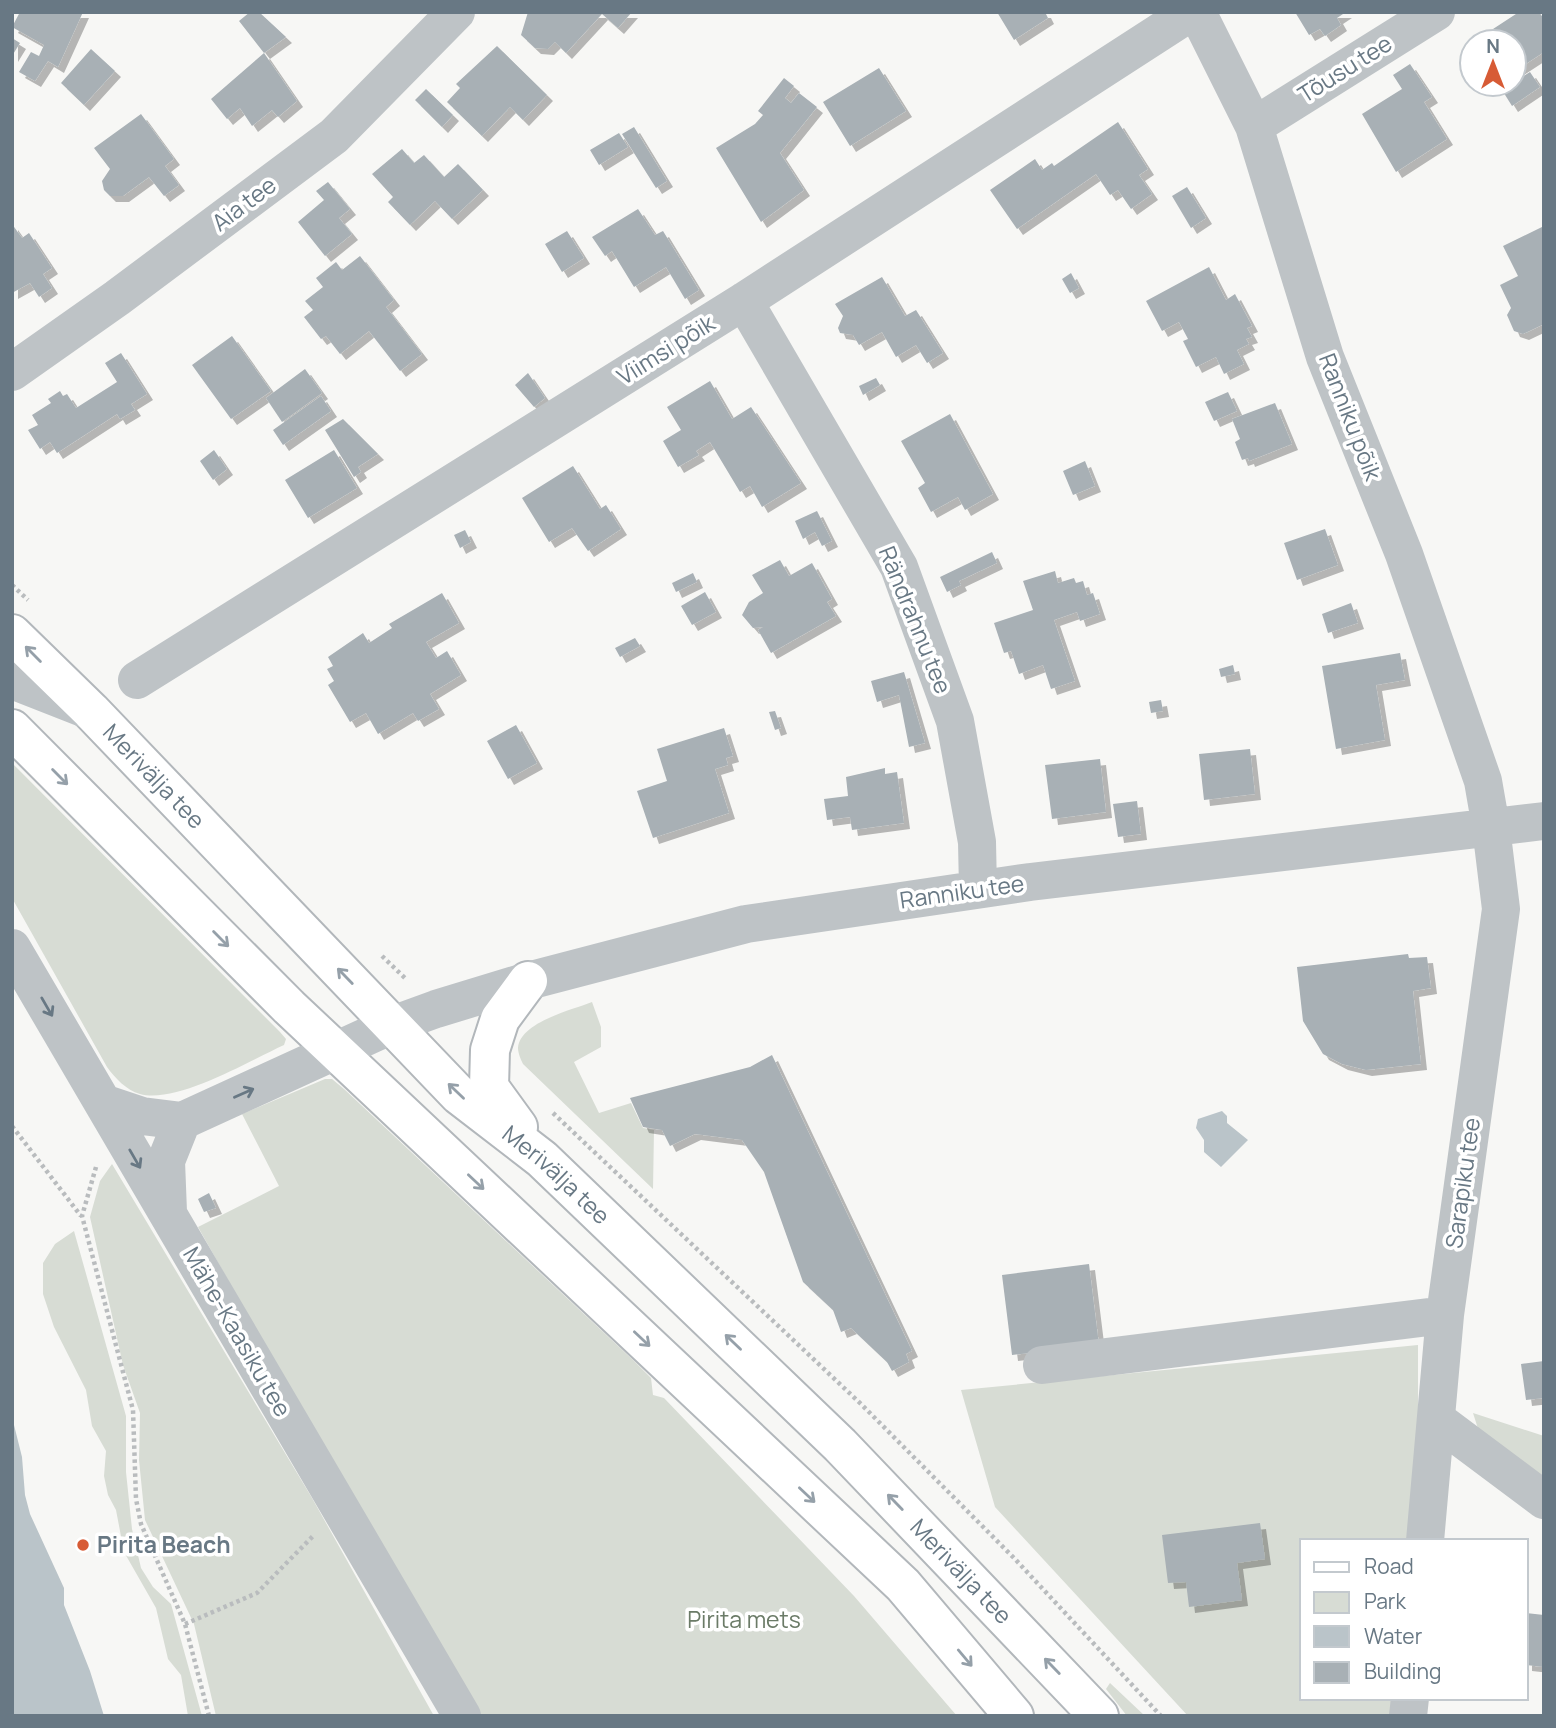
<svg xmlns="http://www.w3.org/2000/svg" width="1556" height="1728" font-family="Manrope,sans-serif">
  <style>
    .green { fill: #d7dcd4 }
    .water { fill: #bac4c9 }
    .building { fill: #a8b0b5; filter: url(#shadow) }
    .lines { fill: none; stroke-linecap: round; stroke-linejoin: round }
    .major-casing { stroke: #b2b7bb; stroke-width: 42 }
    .path { stroke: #b9bcbe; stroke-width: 4.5; stroke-dasharray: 3.5 3.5; stroke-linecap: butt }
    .minor { stroke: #bec3c6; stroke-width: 38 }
    .major { stroke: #fff; stroke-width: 38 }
    .oneway { stroke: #95a0a9 }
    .oneway2 { stroke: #687884 }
    .poi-dot { fill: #d75b35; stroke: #fff; stroke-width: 2.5 }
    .labels { text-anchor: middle; stroke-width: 7; stroke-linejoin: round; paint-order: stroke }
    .street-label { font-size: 23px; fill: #687884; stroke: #fff }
    .poi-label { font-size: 23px; font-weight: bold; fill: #687884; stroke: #fff; text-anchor: start }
    .park-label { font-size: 23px; fill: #6b7b67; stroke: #fff }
  </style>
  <defs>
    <filter id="shadow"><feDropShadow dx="6" dy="6" stdDeviation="0" flood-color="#0004"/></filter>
  </defs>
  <rect width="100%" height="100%" fill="#f7f7f5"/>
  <path class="green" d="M12,763L280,1032L286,1039L284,1045C249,1061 177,1104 140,1094C126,1090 115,1078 107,1067L12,898Z
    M592,1002L601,1027V1047L574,1062L599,1113L631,1103L643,1128L654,1130L653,1189L523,1064C521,1060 518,1053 518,1048C520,1022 572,1010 592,1002Z
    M325,1079H332L344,1089L633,1360L651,1378L653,1395L664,1398L854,1596L957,1716H474L198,1227L279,1186L242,1114Z
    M112,1164L312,1498L434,1716H216L194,1624L145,1520L139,1460L140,1413L123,1365L90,1217L100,1181Z
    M74,1231L126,1416V1472L132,1529L141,1568L153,1587L171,1604L202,1716H188L181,1675L168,1659L156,1608L124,1552L116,1510L108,1495L104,1476L106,1451L92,1426L86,1390L54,1327L43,1294V1263L55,1244Z
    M1418,1345V1425L1408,1541H1302V1698H1395L1393,1716H1188L995,1507L961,1390Z
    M1473,1413L1544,1436V1483L1481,1438Z
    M1110,1683L1145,1716H1127L1106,1689Z"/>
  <path class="water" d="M1222,1111L1227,1116V1123L1248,1140L1221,1167L1204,1152V1140L1196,1128L1198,1119Z
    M12,1417L22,1457L25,1495L30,1514L64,1588V1605L90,1671L104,1716H12Z"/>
  <path class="building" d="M20,12H83L58,67L48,61L35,81L19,72L31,52L39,56L44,45L12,27Z
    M250,12H259L286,37L264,53L297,101L278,117L272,110L252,126L240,108L227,119L211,99L264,53L239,21Z
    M528,12H632L618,28L602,14L566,53L555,42L548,49L535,48L521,35Z
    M997,12H1045L1048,18L1014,40Z
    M1295,12H1346L1337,18L1341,25L1325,36L1320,29L1309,35Z
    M1519,12H1539L1544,19V52L1518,69L1514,62V42H1501L1493,29Z
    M12,38L20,43L12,56Z
    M497,46L547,95L523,120L510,107L482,136L447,102L460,88L456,84Z
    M91,49L115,71L84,105L61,83Z
    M1410,64L1432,97L1424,102L1447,139L1396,172L1362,114L1402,89L1393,75Z
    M879,68L906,111L850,146L823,102Z
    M1530,72L1540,87L1512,106L1502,90Z
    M784,78L794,86L785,98L791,103L799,93L817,107L780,153L804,190L761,222L716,148L755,124L763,115L758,111Z
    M426,89L453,115L442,127L415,100Z
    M141,114L174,159L165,166L179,185L164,196L149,177L123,196H110L104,190L102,181L110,169L94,148Z
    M1118,122L1148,169L1139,175L1152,194L1131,209L1118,190L1110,195L1096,174L1017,229L990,190L1035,159L1042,170L1052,163L1054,166Z
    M634,127L667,181L656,188L622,134Z
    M619,133L628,147L599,165L590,150Z
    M402,149L414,163L424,155L444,177L458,164L483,190L452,219L435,201L410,225L388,202L393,197L372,174Z
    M328,182L350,209L339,218L352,234L325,256L298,222L324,200L316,191Z
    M1187,187L1206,218L1191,228L1172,196Z
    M638,209L655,235L663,231L699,290L685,299L666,267L634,287L612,251L605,256L592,237Z
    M12,224L22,238L29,233L52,268L43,274L52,288L39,297L30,283L12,293Z
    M1544,226V324L1523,334L1514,331L1507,315L1511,308L1500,285L1518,276L1503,246Z
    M567,231L584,258L562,272L545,244Z
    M360,256L394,300L386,307L422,354L400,371L369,331L340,354L326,336L321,339L304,317L313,310L305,301L323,287L316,278L336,262L342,270Z
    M1209,267L1226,300L1235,294L1252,326L1247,328L1252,337L1246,339L1249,344L1237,350L1244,364L1224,374L1216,357L1196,367L1183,341L1188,339L1179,322L1162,331L1146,301Z
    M1071,273L1079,288L1070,293L1062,279Z
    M882,277L905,316L916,310L943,353L927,363L916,345L896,357L882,332L859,345L853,335L840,333L838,328L843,316L835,304Z
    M232,336L271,391L231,419L192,365Z
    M121,353L147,394L131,404L135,410L120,419L117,414L57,453L50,442L40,449L28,430L38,425L32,415L51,403L48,399L60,391L63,396L67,394L76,408L117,382L105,363Z
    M305,369L322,393L282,422L266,398Z
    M528,373L545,398L534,407L515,385Z
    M876,378L880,385L863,395L859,386Z
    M710,381L732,419L751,407L801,483L762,507L750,486L740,492L710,442L696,451L699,455L678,467L663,441L681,430L667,407Z
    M1228,392L1237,411L1214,421L1205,402Z
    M321,396L331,411L283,445L273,430Z
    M1275,403L1292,444L1249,461L1248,458L1242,460L1235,442L1240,439L1232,419Z
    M950,414L993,494L965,510L958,497L931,512L918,488L925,483L901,441Z
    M343,419L378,454L358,467L361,472L354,477L325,430Z
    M214,450L227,469L213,480L200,461Z
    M334,450L357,488L308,518L285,480Z
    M1085,461L1095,486L1073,495L1063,471Z
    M573,466L600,509L606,505L621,529L588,551L572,528L549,542L522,498Z
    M817,511L832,541L822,546L815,532L803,539L795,521Z
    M1325,529L1338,565L1297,580L1284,543Z
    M465,530L471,542L460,548L454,535Z
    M992,552L997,563L959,581L961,585L947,592L940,577Z
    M780,560L789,576L812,563L832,599L827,602L836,616L771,653L758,630L763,627L753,628L742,615L749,602L763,593L752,575Z
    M1055,571L1058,583L1074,578L1076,583L1083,581L1087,595L1093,593L1100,614L1080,621L1077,612L1054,620L1075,681L1051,689L1043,665L1019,674L1011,651L1004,653L994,623L1033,610L1023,581Z
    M693,573L697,582L676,592L672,583Z
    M705,592L716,612L692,625L681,606Z
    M442,593L459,623L426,642L436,658L447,651L461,675L430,694L439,709L418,721L413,713L378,734L366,713L350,722L328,685L334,681L327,669L333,666L328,657L363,633L369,643L392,628L389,624Z
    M1351,603L1358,623L1328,633L1322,614Z
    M635,638L640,646L620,657L615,648Z
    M1400,653L1405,680L1376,685L1385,740L1336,749L1322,666Z
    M1233,665L1235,674L1221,677L1219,669Z
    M904,672L925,743L909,747L899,695L877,702L871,681Z
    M1161,700L1163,711L1151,713L1149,702Z
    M775,711L781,728L775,730L769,712Z
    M516,725L537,763L508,779L487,741Z
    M724,728L733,756L726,758L728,765L715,769L729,813L653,838L637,791L667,781L657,749Z
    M1250,749L1255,794L1204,800L1199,754Z
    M1100,759L1106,812L1052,819L1045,765Z
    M885,768V774L897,772L904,823L852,830L850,817L827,820L824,799L848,796L846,777Z
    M1137,801L1141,834L1118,837L1113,804Z
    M1408,954L1409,958L1427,957L1431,988L1413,991L1421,1064L1366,1070L1342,1064L1323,1054L1303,1021L1297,967Z
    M772,1055L912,1351L906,1354L909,1362L892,1371L887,1362L851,1328L841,1332L833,1310L803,1282L764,1172L742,1140L695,1134L670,1146L662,1130L643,1127L630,1098L750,1067Z
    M209,1193L216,1208L204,1212L198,1199Z
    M1089,1264L1099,1345L1012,1355L1002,1275Z
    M1544,1361V1398L1526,1400L1521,1364Z
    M1260,1523L1265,1559L1237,1563L1242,1600L1189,1607L1186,1582L1168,1583L1162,1535Z
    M1526,1613L1544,1615V1667L1526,1665Z"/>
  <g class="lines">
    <g class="major-casing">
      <g id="major">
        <path id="s1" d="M12,634L91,711L459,1095L542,1159L840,1445L1099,1716"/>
        <path d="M12,729L289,1007L903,1585L1014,1716"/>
        <path d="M518,1127L489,1087L490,1050L500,1019L528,981"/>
      </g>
    </g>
    <path class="path" d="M12,585L28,600
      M382,956L406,979
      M553,1113L861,1404L1014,1558L1161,1716
      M12,1126L81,1216
      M96,1167L82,1216L133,1410L136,1499L141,1524L185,1624L209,1716
      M185,1624L257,1593L313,1536"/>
    <path class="minor" d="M1197,12L1254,126L1325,357L1404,554L1483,781L1491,827L1501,909L1445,1315L1425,1541
      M1254,126L1436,12
      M744,301L899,567L955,721L977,842L978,889
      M12,372L117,298L334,136L456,12
      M12,680L91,711
      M137,680L744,301L1191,12
      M12,948L462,1716
      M103,1103L142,1116L182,1121L392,1025L436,1009L528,981L746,924L1030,882L1544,821
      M168,1212L166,1161L182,1121
      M1042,1365L1445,1315
      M1437,1420L1544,1500
      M1408,1716L1410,1698"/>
    <use href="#major" class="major"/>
  </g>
  <defs><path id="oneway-shaft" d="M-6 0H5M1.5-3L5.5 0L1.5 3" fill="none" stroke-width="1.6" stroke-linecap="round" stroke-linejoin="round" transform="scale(1.75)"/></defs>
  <g class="oneway">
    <use href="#oneway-shaft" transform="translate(33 654) rotate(-135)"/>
    <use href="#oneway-shaft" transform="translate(60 777) rotate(45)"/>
    <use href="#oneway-shaft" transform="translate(221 939) rotate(45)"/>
    <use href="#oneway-shaft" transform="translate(345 976) rotate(-134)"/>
    <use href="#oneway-shaft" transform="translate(456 1091) rotate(-136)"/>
    <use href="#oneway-shaft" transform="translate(476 1182) rotate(43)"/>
    <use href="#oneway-shaft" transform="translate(642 1339) rotate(43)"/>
    <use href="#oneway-shaft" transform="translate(733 1342) rotate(-136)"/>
    <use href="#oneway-shaft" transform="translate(807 1495) rotate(43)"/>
    <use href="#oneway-shaft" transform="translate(895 1502) rotate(-134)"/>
    <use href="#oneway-shaft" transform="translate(965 1658) rotate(50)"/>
    <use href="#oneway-shaft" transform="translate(1052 1666) rotate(-134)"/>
  </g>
  <g class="oneway2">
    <use href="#oneway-shaft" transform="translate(47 1007) rotate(60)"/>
    <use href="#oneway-shaft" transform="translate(244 1093) rotate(-24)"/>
    <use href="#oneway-shaft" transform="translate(135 1159) rotate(60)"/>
  </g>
  <circle class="poi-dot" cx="83" cy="1545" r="7"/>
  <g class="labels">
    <g class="street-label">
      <text transform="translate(1345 69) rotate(-32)" y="8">Tõusu tee</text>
      <text transform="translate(244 204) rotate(-37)" y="8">Aia tee</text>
      <text transform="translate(666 350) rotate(-32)" y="8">Viimsi põik</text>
      <text transform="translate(1350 417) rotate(69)" y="8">Ranniku põik</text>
      <text transform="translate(915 620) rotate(68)" y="8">Rändrahnu tee</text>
      <text dy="8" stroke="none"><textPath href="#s1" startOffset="201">Merivälja tee</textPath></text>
      <text transform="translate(962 892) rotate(-8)" y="8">Ranniku tee</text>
      <text dy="8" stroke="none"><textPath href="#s1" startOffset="768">Merivälja tee</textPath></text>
      <text transform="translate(1463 1183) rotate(-82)" y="8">Sarapiku tee</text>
      <text transform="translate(237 1332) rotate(60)" y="8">Mähe-Kaasiku tee</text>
      <text dy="8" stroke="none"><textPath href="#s1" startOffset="1335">Merivälja tee</textPath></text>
    </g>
    <g class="poi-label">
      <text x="97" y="1553">Pirita Beach</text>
    </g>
    <g class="park-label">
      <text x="744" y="1628">Pirita mets</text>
    </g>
  </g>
  <rect width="1556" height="1728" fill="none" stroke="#687884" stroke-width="28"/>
  <rect x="1300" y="1539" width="228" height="161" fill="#ffffff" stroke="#c3c9ce" stroke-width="2"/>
  <rect x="1314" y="1562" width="35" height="10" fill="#ffffff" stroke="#c3c9ce" stroke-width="2"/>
  <text x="1364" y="1574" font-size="21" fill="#687884">Road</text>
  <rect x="1314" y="1592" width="35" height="21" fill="#d7dcd4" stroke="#c3c9ce" stroke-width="2"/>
  <text x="1364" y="1609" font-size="21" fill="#687884">Park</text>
  <rect x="1314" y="1626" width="35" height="21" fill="#bac4c9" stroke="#c3c9ce" stroke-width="2"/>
  <text x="1364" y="1644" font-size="21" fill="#687884">Water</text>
  <rect x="1314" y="1662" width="35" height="21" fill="#a8b0b5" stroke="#c3c9ce" stroke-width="2"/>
  <text x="1364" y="1679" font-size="21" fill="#687884">Building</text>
  <g transform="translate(1493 63)"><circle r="33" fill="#ffffff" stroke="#c3c9ce" stroke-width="2"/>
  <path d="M0-5L12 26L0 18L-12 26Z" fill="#d75b35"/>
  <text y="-10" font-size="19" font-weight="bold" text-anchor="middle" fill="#687884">N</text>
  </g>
</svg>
